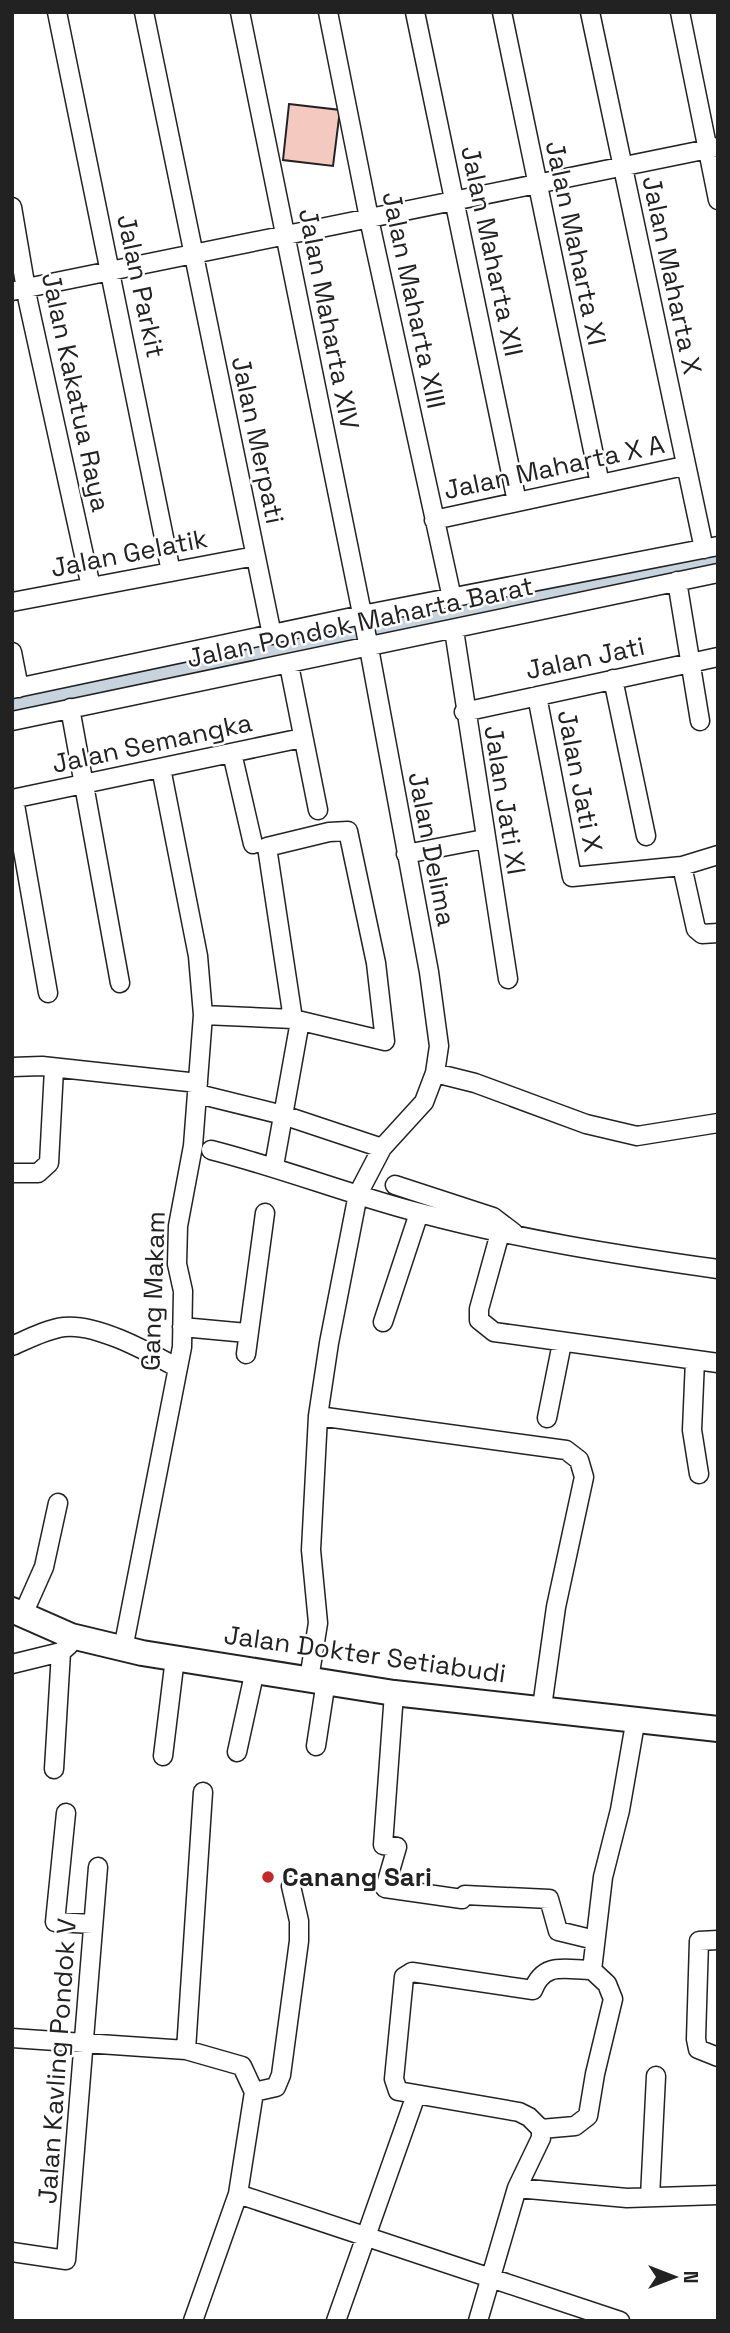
<svg xmlns="http://www.w3.org/2000/svg" width="730" height="2333" font-family="'Space Grotesk',sans-serif">
  <style>
    .lines { fill: none; stroke-linecap: round; stroke-linejoin: round }
    .river { stroke: #c7d3dd; stroke-width: 35 }
    .building { fill: #f3c9c0; stroke: #222; stroke-width: 2 }
    .street-casing { stroke: #222; stroke-width: 21 }
    .secondary-casing { stroke: #222; stroke-width: 28 }
    .street { stroke: #fff; stroke-width: 18 }
    .secondary { stroke: #fff; stroke-width: 24 }
    .poi-dot { fill: #c62828; stroke: #fff; stroke-width: 2.5 }
    .labels { text-anchor: middle; stroke-width: 5; stroke-linejoin: round; paint-order: stroke }
    .street-label { font-size: 26px; fill: #222; stroke: #fff }
    .poi-label { font-size: 26px; font-weight: bold; fill: #222; stroke: #fff; text-anchor: start }
  </style>
  <rect width="100%" height="100%" fill="#fff"/>
  <g class="lines">
    <path class="river" d="M12,703L718,557"/>
  </g>
  <path class="building" d="M289,104L340,110L333,166L283,160Z"/>
  <g class="lines">
    <g class="street-casing">
      <path id="street" d="M57,12L171,572
        M144,12L272,635
        M240,12L369,648L429,972L439,1046L435,1073L424,1102L382,1148L358,1194L329,1343L318,1416L311,1550L318,1623L309,1679
        M328,12L371,228L452,598
        M415,12L517,502
        M502,12L600,484
        M590,12L704,549
        M680,12L718,200
        M12,207L28,301L91,587
        M12,291L718,147
        M434,520L684,466
        M677,581L700,721
        M12,602L255,556
        M454,630L508,979
        M12,652L19,688
        M289,665L318,810
        M613,679L646,836
        M12,689L362,615L718,546
        M537,696L572,877L682,866L718,855
        M70,708L120,983
        M464,712L718,657
        M12,721L718,573
        M232,753L253,844
        M12,799L302,738
        M14,799L48,993
        M406,854L484,839
        M682,866L696,929L702,934L718,933
        M203,1015L293,1019L385,1041L376,963L348,831L329,832L267,847L293,1019
        M12,1067L42,1066L198,1083
        M435,1073L475,1083L586,1124L637,1136L718,1123
        M198,1094L283,1115L382,1148
        M211,1150C282,1168 350,1195 420,1213C517,1239 618,1255 718,1269
        M274,1166L300,1021
        M12,1173H38L49,1163L54,1069
        M395,1185L493,1217L514,1233
        M500,1233L479,1309V1320L494,1332L718,1363
        M383,1322L419,1213
        M182,1327L247,1333
        M12,1346C28,1339 47,1329 64,1327C97,1323 150,1353 178,1368
        M246,1354L265,1213
        M695,1360L692,1430L699,1474
        M318,1416L566,1450L579,1460L584,1477L556,1607L542,1707
        M547,1418L562,1343
        M24,1612L44,1567L58,1503
        M123,1649L182,1347L183,1291L177,1264L178,1226L193,1146L203,1015L198,956L161,768
        M12,1664L61,1652L69,1645
        M394,1693L383,1845L397,1847L385,1888L462,1899L465,1895L549,1899L558,1931L595,1940
        M316,1746L326,1681
        M237,1752L255,1670
        M163,1756L175,1658
        M54,1769L61,1652
        M66,1813L55,1922L93,1924
        M718,1940L699,1941L696,2039L698,2049L718,2057
        M592,1970L603,1877L620,1810L636,1718
        M12,2038L186,2050L242,2066L254,2092L238,2194L193,2321
        M186,2050L203,1792
        M254,2092L276,2087L281,2075L299,1941V1921L291,1886
        M541,2129L575,2126L588,2116L595,2074L613,1999L607,1984L592,1970
        M517,2188L627,2198L718,2195
        M238,2194L620,2321
        M650,2197L656,2076
        M12,2252L66,2260L98,1867
        M336,2321L416,2095
        M478,2321L517,2188L541,2138V2129L529,2117L519,2112L398,2091L394,2079L404,1977L412,1972L533,1990C544,1961 565,1970 592,1970"/>
    </g>
    <g class="secondary-casing">
      <path id="secondary" d="M12,1610L71,1636L142,1653L394,1693L718,1729"/>
    </g>
    <use href="#street" class="street"/>
    <use href="#secondary" class="secondary"/>
  </g>
  <circle class="poi-dot" cx="268" cy="1877" r="7"/>
  <g class="labels">
    <g class="street-label">
      <text transform="translate(576 243) rotate(78)" y="9">Jalan Maharta XI</text>
      <text transform="translate(492 251) rotate(78)" y="9">Jalan Maharta XII</text>
      <text transform="translate(672 275) rotate(78)" y="9">Jalan Maharta X</text>
      <text transform="translate(141 286) rotate(78)" y="9">Jalan Parkit</text>
      <text transform="translate(414 300) rotate(78)" y="9">Jalan Maharta XIII</text>
      <text transform="translate(329 319) rotate(79)" y="9">Jalan Maharta XIV</text>
      <text transform="translate(76 392) rotate(78)" y="9">Jalan Kakatua Raya</text>
      <text transform="translate(258 440) rotate(78)" y="9">Jalan Merpati</text>
      <text transform="translate(554 467) rotate(-12)" y="9">Jalan Maharta X A</text>
      <text transform="translate(129 553) rotate(-11)" y="9">Jalan Gelatik</text>
      <text transform="translate(360 622) rotate(-12)" y="9">Jalan Pondok Maharta Barat</text>
      <text transform="translate(585 658) rotate(-12)" y="9">Jalan Jati</text>
      <text transform="translate(152 743) rotate(-12)" y="9">Jalan Semangka</text>
      <text transform="translate(580 781) rotate(79)" y="9">Jalan Jati X</text>
      <text transform="translate(505 800) rotate(81)" y="9">Jalan Jati XI</text>
      <text transform="translate(432 849) rotate(79)" y="9">Jalan Delima</text>
      <text transform="translate(153 1291) rotate(-88)" y="9">Gang Makam</text>
      <text transform="translate(365 1654) rotate(8)" y="9">Jalan Dokter Setiabudi</text>
      <text transform="translate(57 2061) rotate(-86)" y="9">Jalan Kavling Pondok V</text>
    </g>
    <g class="poi-label">
      <text x="282" y="1886">Canang Sari</text>
    </g>
  </g>
  <rect width="730" height="2333" fill="none" stroke="#222222" stroke-width="28"/>
  <g transform="translate(674 2277) rotate(90)" stroke="#ffffff" stroke-width="5" paint-order="stroke">
  <path d="M0-5L12 26L0 18L-12 26Z" fill="#222222"/>
  <text y="-10" font-size="19" font-weight="bold" text-anchor="middle" fill="#222222">N</text>
  </g>
</svg>
